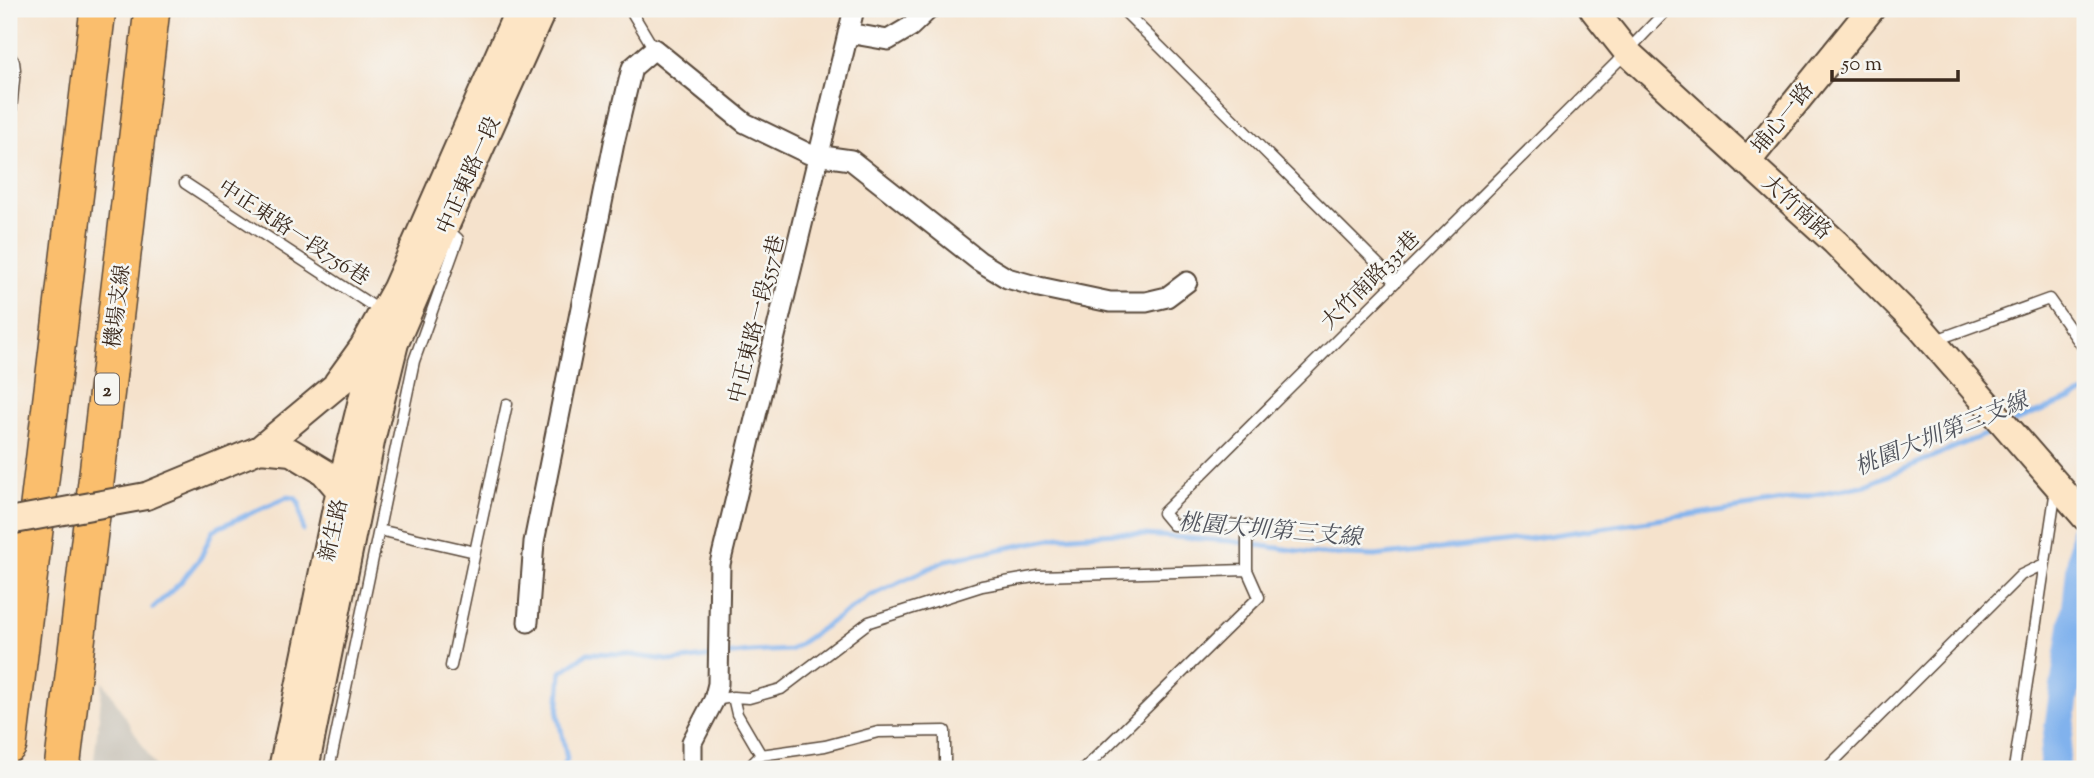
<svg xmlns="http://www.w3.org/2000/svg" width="2094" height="778" font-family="'Sorts Mill Goudy','Noto Serif TC',serif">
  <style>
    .industrial { fill: #c9c3b8 }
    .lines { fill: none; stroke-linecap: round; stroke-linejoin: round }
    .stream { stroke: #81b2ed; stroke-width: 5 }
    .river { stroke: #81b2ed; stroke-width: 30 }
    .lane-casing { stroke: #574638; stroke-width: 13 }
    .street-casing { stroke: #574638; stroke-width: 23 }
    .secondary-casing { stroke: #574638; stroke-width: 30 }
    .highway-casing { stroke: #574638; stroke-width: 38 }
    .lane { stroke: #fff; stroke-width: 10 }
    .street { stroke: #fff; stroke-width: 19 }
    .secondary { stroke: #fde5c5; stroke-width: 26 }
    .highway { stroke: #fabe6d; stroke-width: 35 }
    .secondary-bridge-casing { stroke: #574638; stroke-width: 30; stroke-linecap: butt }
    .secondary-bridge { stroke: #fde5c5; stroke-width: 26 }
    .labels { text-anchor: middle; stroke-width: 5; stroke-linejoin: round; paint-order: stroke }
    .shield { fill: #f6f6f2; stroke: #73675e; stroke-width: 2 }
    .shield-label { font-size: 19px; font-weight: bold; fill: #3b2a1e }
    .street-label { font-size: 21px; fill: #3b2a1e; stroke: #f6f6f2 }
    .water-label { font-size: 23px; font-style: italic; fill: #50535c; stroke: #f6f6f2 }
  </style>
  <rect width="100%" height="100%" fill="#f6f6f2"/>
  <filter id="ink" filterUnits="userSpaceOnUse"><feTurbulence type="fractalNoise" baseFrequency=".0143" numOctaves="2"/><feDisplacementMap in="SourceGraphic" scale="14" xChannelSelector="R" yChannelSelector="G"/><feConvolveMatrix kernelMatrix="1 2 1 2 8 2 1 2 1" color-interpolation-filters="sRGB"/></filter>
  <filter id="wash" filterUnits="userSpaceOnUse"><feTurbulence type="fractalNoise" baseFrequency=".00686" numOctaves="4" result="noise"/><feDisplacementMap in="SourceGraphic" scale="28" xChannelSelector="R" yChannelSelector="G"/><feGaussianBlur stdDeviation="1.57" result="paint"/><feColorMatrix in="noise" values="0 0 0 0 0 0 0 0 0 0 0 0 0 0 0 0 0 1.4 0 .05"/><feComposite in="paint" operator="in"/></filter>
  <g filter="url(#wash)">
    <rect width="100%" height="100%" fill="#f5e2cc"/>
    <path class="industrial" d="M103,681L157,769H93Z"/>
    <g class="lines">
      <path class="stream" d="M2014,422L2085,393
        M153,608L180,583L201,557L213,530L287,497L295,498L299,503L303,530
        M724,655L751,652L790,650L870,596L947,560L1060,537L1116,533L1230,541L1319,554L1375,556L1520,540L1771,503L1866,485L1998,429
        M562,769L567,759L558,715L561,672L588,653L624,654L674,661L714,656"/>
      <path class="river" d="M2053,769L2078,600L2085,531"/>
    </g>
  </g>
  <g filter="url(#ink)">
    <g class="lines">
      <g class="lane-casing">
        <path id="lane" d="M630,9L654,49
          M1122,9L1396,282
          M9,55L14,62L15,70L9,130
          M185,183L382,312
          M1933,341L2049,299L2085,350
          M379,530L475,552L451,666
          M475,552L507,404
          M1247,570V525H1173L1163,513L1616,63L1663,14V9
          M733,697L737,714L761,755L747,769
          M714,700L733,697L749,698L781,689L869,622L982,586L1039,576L1247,570L1259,597L1084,769
          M761,755L825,746L878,732L945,731V768
          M329,769L414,361L458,239L446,228
          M1826,769L2021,575L2044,564
          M2014,769L2056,489"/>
      </g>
      <g class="street-casing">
        <path id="street" d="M848,33L888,40L910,27L929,9
          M528,622L534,542L614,143L632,68L654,49L745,123L809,154L851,160L979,261L1007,278L1039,287L1110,302H1146L1167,297L1187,282
          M692,769V742L714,700L718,684L720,564L854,9"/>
      </g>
      <g class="secondary-casing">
        <path id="secondary" d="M1593,9L1627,52L1835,242L1920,327L2085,517
          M1747,162L1871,9
          M416,258L428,218
          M337,383L363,347L396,288L519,9
          M260,449L291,452L324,472L347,499
          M146,496L260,449L350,374
          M282,769L340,489L372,359L389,326
          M305,769L372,437L395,343L445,227L543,9"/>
      </g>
      <g class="highway-casing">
        <path id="highway" d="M9,745L98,9
          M62,769L152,9"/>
      </g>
      <use href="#lane" class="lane"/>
      <use href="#street" class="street"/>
      <use href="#secondary" class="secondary"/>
      <use href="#highway" class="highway"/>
      <g class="secondary-bridge-casing">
        <path id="secondary-bridge" d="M9,521L146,496"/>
      </g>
      <use href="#secondary-bridge" class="secondary-bridge"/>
    </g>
  </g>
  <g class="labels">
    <rect class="shield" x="95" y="373.5" width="24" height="31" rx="5"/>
    <g class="shield-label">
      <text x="107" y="396">2</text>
    </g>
    <g class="street-label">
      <text transform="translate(1782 118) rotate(-51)" y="7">埔心一路</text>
      <text transform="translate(468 175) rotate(-66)" y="7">中正東路一段</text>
      <text transform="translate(1797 207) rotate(42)" y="7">大竹南路</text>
      <text transform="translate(294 232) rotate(33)" y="7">中正東路一段756巷</text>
      <text transform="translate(1370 280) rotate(-45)" y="7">大竹南路331巷</text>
      <text transform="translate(117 306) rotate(-83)" y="7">機場支線</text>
      <text transform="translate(756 319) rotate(-76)" y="7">中正東路一段557巷</text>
      <text transform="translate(333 530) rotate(-77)" y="7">新生路</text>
    </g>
    <g class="water-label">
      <text transform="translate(1941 433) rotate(-22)" y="8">桃園大圳第三支線</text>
      <text transform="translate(1270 529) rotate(5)" y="8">桃園大圳第三支線</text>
    </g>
  </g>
  <rect width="2094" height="778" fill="none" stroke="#f6f6f2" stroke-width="35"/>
  <path d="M1832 70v10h126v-10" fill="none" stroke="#3b2a1e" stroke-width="3.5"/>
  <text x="1842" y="70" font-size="21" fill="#3b2a1e" stroke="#f6f6f2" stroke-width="5" paint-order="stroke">50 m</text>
</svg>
